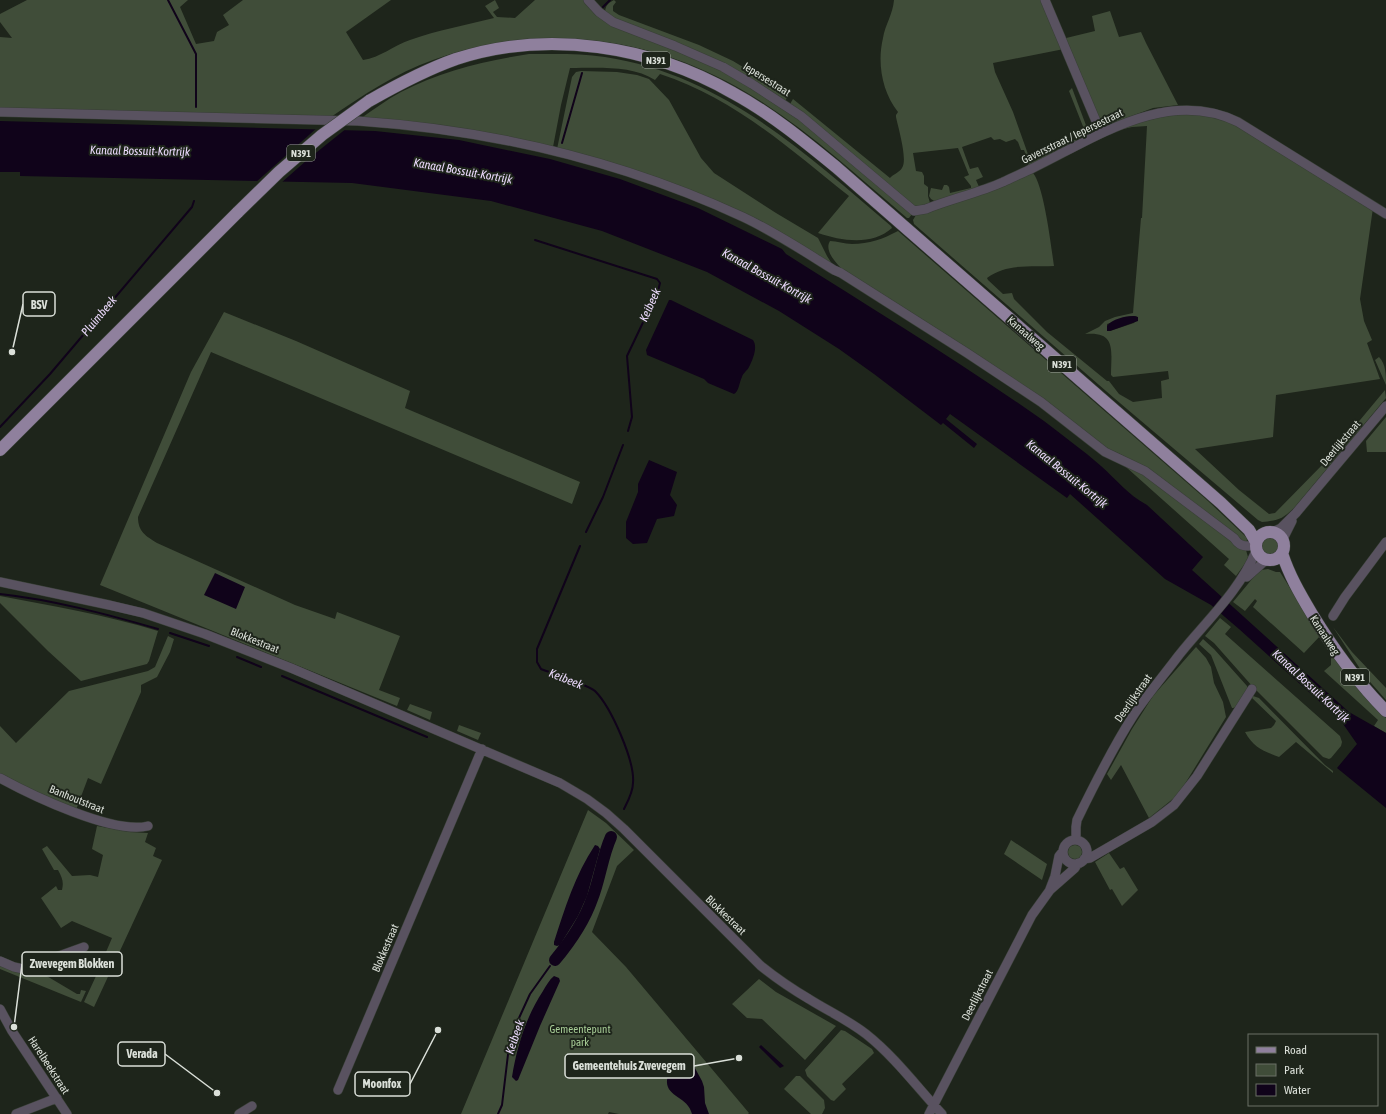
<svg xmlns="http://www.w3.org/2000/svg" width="1386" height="1114" font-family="'Asap Condensed',sans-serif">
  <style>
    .green { fill: #404d39; fill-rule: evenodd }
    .water { fill: #10031a }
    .pier { fill: #1e251b }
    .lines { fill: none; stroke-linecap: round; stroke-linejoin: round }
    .stream { stroke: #10031a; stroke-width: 2 }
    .river { stroke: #10031a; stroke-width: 12 }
    .minor-casing { stroke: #383f36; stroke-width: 10 }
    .major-casing { stroke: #383f36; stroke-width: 13 }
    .minor { stroke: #595260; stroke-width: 9 }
    .major { stroke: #8f809d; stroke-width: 12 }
    .major-bridge-casing { stroke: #383f36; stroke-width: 13; stroke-linecap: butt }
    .major-bridge { stroke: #8f809d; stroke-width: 12 }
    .labels { text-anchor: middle; stroke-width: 4; stroke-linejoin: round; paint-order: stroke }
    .shield { fill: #1e251b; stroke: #a2a8a0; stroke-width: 1 }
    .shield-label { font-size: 10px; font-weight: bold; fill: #dbe0d9 }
    .street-label { font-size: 11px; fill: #dbe0d9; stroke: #1e251b }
    .park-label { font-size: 11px; fill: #a7cc96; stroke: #1e251b }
    .water-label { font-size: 12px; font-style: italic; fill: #ecdafd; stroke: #1e251b }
    .leader { fill: none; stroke: #dbe0d9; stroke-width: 1.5 }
    .callout-dot { fill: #dbe0d9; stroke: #1e251b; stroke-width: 1.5 }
    .callout { fill: #1e251b; stroke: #dbe0d9; stroke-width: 1.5 }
    .callout-label { font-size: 12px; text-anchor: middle; font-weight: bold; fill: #dbe0d9 }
  </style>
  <rect width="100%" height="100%" fill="#1e251b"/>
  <path class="green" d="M27,0H188L180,7L196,44L214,41L217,32L229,25L223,15L243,0H391L346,32L363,60C380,58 394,45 410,40C438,30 466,25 494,18L485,6L495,0L499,8L493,12L497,17L515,18L535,0H584L601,19L612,26L646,38L730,73L807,124L912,214L909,218H907C849,169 793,116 726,81C635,33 529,25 433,60C396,73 363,95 331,117L0,110V37L12,38L0,22V14Z
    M614,0L616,2L613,6V11L619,15L699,45L733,61L789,95L785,101L627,26L605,13C605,6 608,3 614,0Z
    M894,0H1043L1064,49L993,63L995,72L1013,112L1029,157L1031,160L1034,161L1086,134L1069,91L1072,88L1087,128L1095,127L1096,131L1029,167L1026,159L1027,158L1024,150H1021L1018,142L1015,139L1006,142L1000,139L994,140L991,137L962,147L970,169L978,167L983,177L976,180L980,189L936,202L931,199L929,196L931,188L942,190L944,185H947L949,187L950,193L971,188V186L964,177L969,175L958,148L913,153L916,171L922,172L924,176V184L928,187V196L930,203L916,207L790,104L793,99L890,178C893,174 899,173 902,168C908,160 898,127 896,117V115L898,112C882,92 877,63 883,38C885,25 893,14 894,0Z
    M1110,11L1119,37L1141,32L1146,43L1178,105L1153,108L1102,127L1062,39L1095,31L1092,16Z
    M529,54C554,54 580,53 605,57C722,75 805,153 891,226L892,228C872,246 842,241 818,233L849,196C790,149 734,98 660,74L655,80C632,65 597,68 570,68L561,105L553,147L360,119C373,110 386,100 401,92C441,71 484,61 529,54Z
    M581,71L617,72L637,75L649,79L669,100L701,158L714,173L776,213L818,238L827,256L834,267L744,216L557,149L572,77L576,72Z
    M1178,113L1220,116L1373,208L1360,299L1364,321L1372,340L1367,343L1380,379L1276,395L1273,437L1195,449L1239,490L1269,514L1275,513L1326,461L1385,390L1386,398L1294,508C1281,520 1279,520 1262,522L1258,520L1114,398L914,224L913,220L916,215L1033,173C1044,186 1051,246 1054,266C1031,267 1007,263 987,278L988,280L1003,294L1012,293L1014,299L1047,332L1107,381H1109L1119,394L1133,402L1162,398L1161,381L1169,379L1168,371L1113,377L1111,375C1111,351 1117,331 1085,334L1099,327L1105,321L1115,317L1133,313L1141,218H1142L1147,126L1132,127L1119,130L1117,128ZM1130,316H1136L1138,318L1134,323L1110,331H1107V324Z
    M898,231L1208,501L1243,534L1247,538L1246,550L1248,557L1246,562L1236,576L1224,565L1229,559L1126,467L1131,460L1122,455L1109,449L847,274C840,267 823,252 830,241C837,241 844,244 852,244C869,244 883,239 898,231Z
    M224,312L296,341L410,391L405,408L580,482L572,504L211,352L138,517C138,532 146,536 157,543L295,605L335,619L337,612L400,636L379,690L400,698L397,706L100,585L191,372Z
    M1379,357C1386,364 1386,375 1386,385L1375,360Z
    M1386,417V452H1367L1366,441Z
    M1258 545a12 12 0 1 1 24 0a12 12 0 1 1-24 0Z
    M1268,569L1276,572H1280L1320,636L1304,653L1253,607L1257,601L1255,599L1245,611L1233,602L1257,573L1261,570Z
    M0,596C53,606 106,615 158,631L149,661L147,664L81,681L48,651L0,603Z
    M1220,618L1231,627L1225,634L1340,736L1342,742L1341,746L1331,758L1329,759L1323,757L1253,687L1214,643L1205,636Z
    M1333,627L1352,652L1386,688V700L1364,675Z
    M168,636L174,639L170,652L157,677L141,685V692L101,784L88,778L76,810L0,775V726L16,743L69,691L148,671L155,667Z
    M1203,639L1214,649L1247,686V689L1236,707L1233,708H1232L1211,655L1199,644Z
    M1196,647L1206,658L1211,667L1214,683L1223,702L1226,717L1183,787L1174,798L1149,818L1121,765L1111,780L1107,774L1132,729L1153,696Z
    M1332,655L1374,706L1386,718V733L1374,726L1378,720L1324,671L1331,665V656Z
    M1253,696L1259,698L1325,765L1333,771V773L1296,742L1279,757C1263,751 1254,748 1245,732L1271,728L1274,725L1276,721L1251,697Z
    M410,704L432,712L430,720L407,710Z
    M459,725L481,733L478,740L457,731Z
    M588,810L606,823L634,850L617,866L592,932L626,967L749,1113L748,1114H619L609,1112L608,1114H461Z
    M97,826L130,832L148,833L145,842L156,848L153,856L162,860L94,1007L84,1002L96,976C77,952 77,956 50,967L48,962L81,950L82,953L87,954L106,952L112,938L72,921L61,928L41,898L56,886L58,890H62C64,882 62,877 58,870H54L42,849L47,846L72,876L90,875L98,877L103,855L92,849Z
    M1011,840L1047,864L1042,880L1004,854Z
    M1068 852a7 7 0 1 1 14 0a7 7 0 1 1-14 0Z
    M1109,853L1120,869L1124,867L1138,890L1122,906L1112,889L1110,890L1095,862Z
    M46,963L47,965L42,969L45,975L77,994H80L81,990L86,991L81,1002L0,969V965L18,971Z
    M759,979L776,992L836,1026L805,1060L762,1019L747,1018L732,1004Z
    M841,1030L845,1031L872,1049L874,1053L842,1084L846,1089L834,1101L831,1100L807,1076L805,1070Z
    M796,1076H800L824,1100L825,1108L822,1114H811L784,1089Z"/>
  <path class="water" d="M0,121L375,131L459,140L550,159L620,179L698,208L782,249L786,254C873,309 960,362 1044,421C1063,436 1083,450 1101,466C1118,481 1127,494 1147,505L1203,557L1192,570L1349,712L1386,733V808L1337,768L1357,744L1341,721L1239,629L1211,605L1165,579L1070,494L1067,498L950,414L946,419L977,444L974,448L943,423L941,425L874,374L839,349L779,311L707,272L602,231L491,201L352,183L20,176V172H0Z
    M669,300H671L753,340C758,347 753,359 749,367C747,371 743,373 742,377C739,383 739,391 734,394L708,383L704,379L647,355L646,350Z
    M1134,316L1138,317V321L1110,331H1107V326C1112,319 1125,316 1134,316Z
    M649,460L677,472L670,495L677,505L674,516L657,519L647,543L633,544L626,538V522L638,492V484Z
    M215,573L245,587L236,609L204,595Z
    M595,845L598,846L600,849L587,896L578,916L560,945L557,946L554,945V942C565,908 575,875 595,845Z
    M554,976L559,978L560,981L540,1026L518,1080L516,1081L512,1077C517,1046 526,1017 543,991C546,986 549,980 554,976Z
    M761,1045L784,1066L780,1068L759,1047Z
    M685,1056L690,1059L702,1081L704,1087L705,1103L709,1114H692C687,1093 656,1098 671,1068C674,1062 679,1057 685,1056Z"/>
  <path class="pier" d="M318,127L347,128L307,160L281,183H255Z"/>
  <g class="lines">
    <path class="stream" d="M168,0L196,54V107
      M603,7L610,0
      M562,143L582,73
      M535,240L657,279L660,283L658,291L627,356L632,417L628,431
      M0,427L50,374L192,207L194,201
      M586,532L603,497L623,445
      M580,546L537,649V662L541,669C552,673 588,685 595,691C611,707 635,761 633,783C633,792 628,801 624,809
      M0,594C54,600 106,614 158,629
      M170,633L209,646
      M237,657L261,667
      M282,676L427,737
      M498,1114L502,1105L509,1046L519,1018L530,994L550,966"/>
    <path class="river" d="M555,960C570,942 584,922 592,899C600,879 602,857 611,837"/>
    <g class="minor-casing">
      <path id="minor" d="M588,0L599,12L613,22L675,46L723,67L752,84L801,116L914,211L926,209C951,199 978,193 1003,182C1013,177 1023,173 1033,168C1095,138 1167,87 1238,122L1386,214
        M1045,0L1101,133
        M0,112L358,121C491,130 622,161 743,217C775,232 805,252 834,270L841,273L967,353L1041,402L1105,452L1145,471L1234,538C1238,544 1241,546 1249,546
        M1273,532L1281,528L1296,513L1386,406
        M1283,539L1292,521
        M1247,577L1266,560
        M0,582L109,605L143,613L205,634L291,668L560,783L587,799L606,813L624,829L761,966C776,978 792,989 809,999C828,1011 848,1020 866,1034C895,1057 917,1087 942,1114
        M1333,616L1345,597L1386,542
        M0,778C31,795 114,835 148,826
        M1063 852a12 12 0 1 1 24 0a12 12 0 1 1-24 0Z
        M1076,840V827L1077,820C1094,785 1112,749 1133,716C1147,695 1164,675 1179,655C1206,621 1239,592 1256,551
        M1084,859L1090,858L1152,822L1174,805L1197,776L1252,689
        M1050,889L1055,876L1059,856L1063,851
        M0,961L14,967L23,969L84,947
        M0,1009L12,1031L67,1114
        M338,1090L482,749
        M16,1114L57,1098
        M239,1114L252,1106
        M929,1114L1032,915L1050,890L1075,868L1078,863"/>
    </g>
    <g class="major-casing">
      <path id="major" d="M369,101C397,85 425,70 456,59C548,29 651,46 733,93C770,113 803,140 836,167L1221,503L1249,530L1256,542
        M0,450L238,212
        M1256 546a14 14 0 1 1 28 0a14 14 0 1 1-28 0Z
        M1282,553C1289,575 1300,594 1312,614C1334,650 1356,681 1386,711"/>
    </g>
    <use href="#minor" class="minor"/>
    <use href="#major" class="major"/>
    <g class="major-bridge-casing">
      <path id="major-bridge" d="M238,212L279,172L322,135L369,101"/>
    </g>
    <use href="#major-bridge" class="major-bridge"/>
  </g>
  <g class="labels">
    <g class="shield">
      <rect x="642" y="52" width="28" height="16" rx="3"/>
      <rect x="287" y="145" width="28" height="16" rx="3"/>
      <rect x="1048" y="356" width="28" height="16" rx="3"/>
      <rect x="1341" y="669" width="28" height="16" rx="3"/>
    </g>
    <g class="shield-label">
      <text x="656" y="64">N391</text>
      <text x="301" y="157">N391</text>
      <text x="1062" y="368">N391</text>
      <text x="1355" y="681">N391</text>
    </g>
    <g class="street-label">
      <text transform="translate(767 79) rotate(32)" y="4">Iepersestraat</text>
      <text transform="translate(1072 136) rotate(-26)" y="4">Gaversstraat / Iepersestraat</text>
      <text transform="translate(1026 333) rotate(41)" y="4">Kanaalweg</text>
      <text transform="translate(1340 443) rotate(-50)" y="4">Deerlijkstraat</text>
      <text transform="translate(1325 635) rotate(57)" y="4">Kanaalweg</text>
      <text transform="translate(255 640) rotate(22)" y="4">Blokkestraat</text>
      <text transform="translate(1133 698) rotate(-55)" y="4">Deerlijkstraat</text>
      <text transform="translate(77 799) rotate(22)" y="4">Banhoutstraat</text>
      <text transform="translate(726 915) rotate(44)" y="4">Blokkestraat</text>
      <text transform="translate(385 948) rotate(-67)" y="4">Blokkestraat</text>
      <text transform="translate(977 995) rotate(-63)" y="4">Deerlijkstraat</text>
      <text transform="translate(49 1065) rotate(57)" y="4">Harelbeekstraat</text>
    </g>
    <g class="park-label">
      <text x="580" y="1033">Gemeentepunt<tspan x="580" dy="13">park</tspan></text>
    </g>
    <g class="water-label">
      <text transform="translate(140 151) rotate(1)" y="4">Kanaal Bossuit-Kortrijk</text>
      <text transform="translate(463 171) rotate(10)" y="4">Kanaal Bossuit-Kortrijk</text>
      <text transform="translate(767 276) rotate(29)" y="4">Kanaal Bossuit-Kortrijk</text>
      <text transform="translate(650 305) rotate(-66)" y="4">Keibeek</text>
      <text transform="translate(99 316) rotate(-50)" y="4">Pluimbeek</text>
      <text transform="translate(1067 474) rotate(39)" y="4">Kanaal Bossuit-Kortrijk</text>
      <text transform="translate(566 679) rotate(22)" y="4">Keibeek</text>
      <text transform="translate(1311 686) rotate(43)" y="4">Kanaal Bossuit-Kortrijk</text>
      <text transform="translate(515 1037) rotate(-71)" y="4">Keibeek</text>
    </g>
  </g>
  <path class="leader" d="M12 352L23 304M14 1027L22 964M217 1093L165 1054M739 1058L694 1066M438 1030L410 1084"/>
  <g class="callout-dot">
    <circle cx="12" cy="352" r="4"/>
    <circle cx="14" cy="1027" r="4"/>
    <circle cx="217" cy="1093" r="4"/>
    <circle cx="739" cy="1058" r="4"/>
    <circle cx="438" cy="1030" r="4"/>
  </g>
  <g class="callout">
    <rect x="23" y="292" width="32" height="24" rx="4"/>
    <rect x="22" y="952" width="100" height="24" rx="4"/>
    <rect x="118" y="1042" width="47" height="24" rx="4"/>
    <rect x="565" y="1054" width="129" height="24" rx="4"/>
    <rect x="355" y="1072" width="55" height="24" rx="4"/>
  </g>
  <g class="callout-label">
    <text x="39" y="309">BSV</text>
    <text x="72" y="968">Zwevegem Blokken</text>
    <text x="142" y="1058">Verada</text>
    <text x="629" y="1070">Gemeentehuis Zwevegem</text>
    <text x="382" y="1088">Moonfox</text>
  </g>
  <rect x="1248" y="1034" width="130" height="72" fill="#1e251b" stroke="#6a7067"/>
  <rect x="1256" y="1047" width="20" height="6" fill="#8f809d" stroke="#6a7067"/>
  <text x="1284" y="1054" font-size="12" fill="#dbe0d9">Road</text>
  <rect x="1256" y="1064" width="20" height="12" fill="#404d39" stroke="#6a7067"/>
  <text x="1284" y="1074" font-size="12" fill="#dbe0d9">Park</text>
  <rect x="1256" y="1084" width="20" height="12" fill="#10031a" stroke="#6a7067"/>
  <text x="1284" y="1094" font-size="12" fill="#dbe0d9">Water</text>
</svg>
